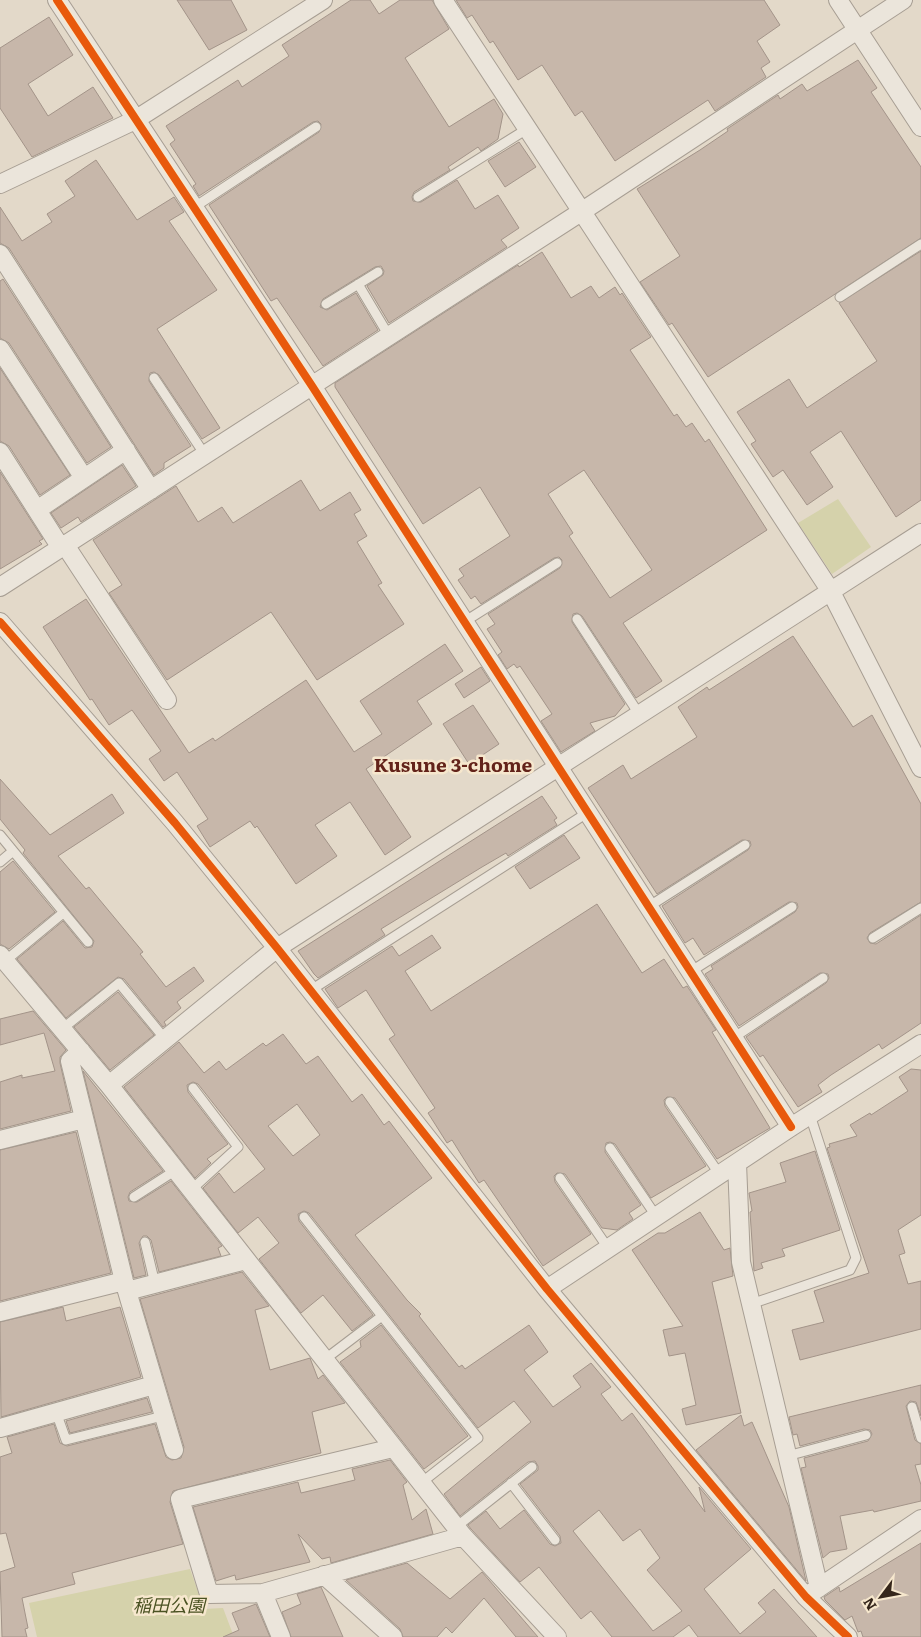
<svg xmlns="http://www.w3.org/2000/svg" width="921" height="1637" font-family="Literata,'Noto Sans JP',serif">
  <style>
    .green { fill: #d5d2ab }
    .building { fill: #c7b7aa; stroke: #a39489; fill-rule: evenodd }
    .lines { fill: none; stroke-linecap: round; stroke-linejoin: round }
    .lane-casing { stroke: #a79e93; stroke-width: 11 }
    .street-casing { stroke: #a79e93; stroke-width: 20 }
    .lane { stroke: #ebe5db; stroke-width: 9 }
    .street { stroke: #ebe5db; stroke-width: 18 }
    .cycleway-casing { stroke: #f6e7cd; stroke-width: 11 }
    .cycleway { stroke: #e8590c; stroke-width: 8 }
    .labels { text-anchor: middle; stroke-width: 5; stroke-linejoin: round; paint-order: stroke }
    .park-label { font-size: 18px; font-style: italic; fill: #4a5222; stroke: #f6e7cd }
    .neighbourhood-label { font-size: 19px; font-weight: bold; fill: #63231a; stroke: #f6e7cd }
  </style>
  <rect width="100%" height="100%" fill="#e3d9c9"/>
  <path class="green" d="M838,499L871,547L832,574L798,523Z
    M190,1569L204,1609L223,1608L234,1637H37L29,1603Z"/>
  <path class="building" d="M177,0H231L247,30L209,50Z
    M351,0H370L379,14L400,0H432L449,29L405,58L449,127L494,99L503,114L498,139L481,151L478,147L448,167L450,170L414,192L412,197L413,201L421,202L457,180L475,209L498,195L519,228L501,240L507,247L389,323L367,286L383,275L384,271L381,266L375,267L323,299L320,307L327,310L356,293L378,330L323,366L277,298L271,301L209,205L319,132L321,124L318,121L313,122L199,196L193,186L196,184L170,144L175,140L166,126L238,80L242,87L289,56L282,45Z
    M456,0H764L780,25L757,41L770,62L761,68L766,77L715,111L708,100L615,161L582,111L575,116L542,65L518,80L493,41L490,43L472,15L467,18Z
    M49,17L73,55L28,84L48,116L93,87L113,118L32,157L0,108V48Z
    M858,60L877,88L871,92L921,167V238L708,377L672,323L669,325L640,282L680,256L637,189L700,150L728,131L727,129L778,95L780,99L802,84L807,91Z
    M519,142L536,167L505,187L488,161Z
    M96,160L137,220L174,197L184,212L169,221L217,290L157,329L220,428L202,439L159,375L154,372L150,373L149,381L191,446L164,463V468L154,475L9,248L0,243V207L22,241L52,222L47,214L75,196L65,181Z
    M921,251V500L896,517L841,431L810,452L833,487L807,505L783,470L773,477L751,444L756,441L737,412L789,379L807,408L877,361L839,303Z
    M542,252L571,298L591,286L599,298L615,287L620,295L622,293L651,337L630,350L674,416L677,414L686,427L692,423L705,442L709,439L767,530L623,623L662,681L636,698L582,616L577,613L573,614L572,622L625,704L615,716L590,723L595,731L561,752L541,721L552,714L520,666L517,668L514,664L507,669L498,655L502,652L487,629L495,624L488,614L560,568L562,560L559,557L554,558L481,604L475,596L471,599L458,580L464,576L459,569L510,536L480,487L423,524L335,387V383L518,265L519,267ZM584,470L652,570L610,598L569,536L573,533L548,494Z
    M3,279L111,447L87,463L9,343L0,338V281Z
    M0,368L70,475L40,495L9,446L0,441Z
    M122,465L136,486L81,522L78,517L61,528L51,513Z
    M0,472L43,539L39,541L42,544L0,569Z
    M301,480L320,511L350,492L361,510L354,514L367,536L357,542L382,583L378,585L404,624L317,680L271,612L167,680L109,593L122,585L93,540L176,486L198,522L222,507L233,523Z
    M86,599L189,753L213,738L215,741L306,680L354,752L382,734L360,701L445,644L463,671L417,701L432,724L366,769L411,837L385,855L350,802L315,825L337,856L296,884L257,826L255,828L250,821L210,847L197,826L208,819L177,772L164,781L149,759L161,751L132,710L109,725L92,699L90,700L43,627Z
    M793,636L853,727L872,715L921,804V902L870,933L867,938L870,943L876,944L921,915V1023L882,1049L879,1044L831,1075L818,1085L822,1092L798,1107L763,1055L760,1057L746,1037L826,983L829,978L828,974L820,973L739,1026L705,974L713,969L711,966L795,912L798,907L797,903L789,902L704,955L693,938L685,943L662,906L748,850L751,845L750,841L742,840L657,894L588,788L623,765L631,779L697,737L678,707L707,687L709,690Z
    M481,667L490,681L464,698L455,684Z
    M473,705L499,744L469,764L443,724Z
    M0,779L50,835L112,794L124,813L58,856L86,889L89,887L143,952L140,954L166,987L194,967L204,981L177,1002L181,1008L164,1022L166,1025L163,1027L124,979L118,977L66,1018L17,959L63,921L85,948L92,947L94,941L23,853L25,850L0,819Z
    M542,796L557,818L554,820L557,825L508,856L506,853L482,867L381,929L385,935L318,978L314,974L298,951Z
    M564,835L580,858L530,889L515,867Z
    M13,861L55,912L9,949L0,944V872Z
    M597,904L642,973L664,959L683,988L687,986L716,1030L712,1032L770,1128L717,1159L675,1098L667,1097L664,1100L665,1106L706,1166L651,1198L615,1144L610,1142L606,1143L605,1152L641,1205L629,1213L633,1219L617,1230L602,1228L565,1174L557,1173L554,1176L555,1182L591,1234L543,1266L484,1180L479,1183L452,1140L447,1143L428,1113L435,1108L389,1039L395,1035L366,990L338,1008L325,989L392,946L399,956L432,935L441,948L405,971L431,1011Z
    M118,992L154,1035L110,1070L74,1027Z
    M33,1011L66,1050L60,1057V1063L71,1111L0,1129V1082L22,1075V1078L55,1071L44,1033L0,1045V1019Z
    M283,1034L306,1064L318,1056L352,1102L362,1094L384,1125L389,1121L432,1178L355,1235L407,1300L421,1314L419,1316L459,1367L462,1365L465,1369L529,1325L548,1352L524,1370L553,1407L581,1387L573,1376L591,1363L611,1387L601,1394L622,1421L632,1413L705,1512L699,1487L751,1549L704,1589L740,1634L766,1612L758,1603L774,1589L817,1637H698L689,1625L673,1637H612L591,1611L581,1619L539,1567L520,1582L471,1529L468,1525L486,1511L500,1529L524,1510L550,1544L555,1546L561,1543L560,1536L520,1484L538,1470V1466L535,1461L528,1462L460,1516L444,1494L531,1422L514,1401L478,1428L309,1213L304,1211L298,1214L299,1221L373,1315L352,1331L323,1295L301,1313L259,1259L279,1243L258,1217L238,1233L203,1188L219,1173L234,1193L265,1169L198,1084L193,1082L187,1085L188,1092L228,1144L207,1159L211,1163L195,1178L124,1087L179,1042L204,1073L219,1061L226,1070L263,1043L266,1046ZM297,1104L320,1135L293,1156L268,1126ZM599,1510L623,1541L640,1529L660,1558L647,1570L682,1611L653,1631L573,1531Z
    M911,1069L921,1070V1215L898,1230L905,1253L899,1255L908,1284L921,1281V1329L800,1360L792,1330L824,1322L814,1291L869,1273L827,1148L830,1147L829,1144L857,1136L850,1125L870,1113L871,1115L908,1091L899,1077Z
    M83,1071L163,1171L130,1192L128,1197L129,1201L137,1202L171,1181L222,1246L218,1248L221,1256L159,1272L151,1240L147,1236H143L139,1243L146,1275L134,1278Z
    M76,1132L111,1273L0,1301V1150Z
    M815,1151L840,1230L782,1249L785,1256L761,1263L763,1268L754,1271L750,1212L752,1211L749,1193L786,1182L780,1163Z
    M700,1212L724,1250L730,1248L733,1276L712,1282L741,1413L686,1425L682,1409L696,1405L685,1353L669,1356L663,1330L683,1326L632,1250L658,1233H665Z
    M242,1272L269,1306L255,1310L270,1370L310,1358L318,1379L323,1375L345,1403L312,1412L321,1453L173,1491L170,1502L183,1544L72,1573L75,1584L22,1598L28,1628L25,1629L27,1637H2L0,1572L15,1567L6,1533L0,1534V1457L12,1453L7,1437L54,1424L60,1443L67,1446L155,1424L166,1457L172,1460L181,1458L184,1447L140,1299Z
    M63,1307L66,1321L120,1307L141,1377L1,1417L0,1322Z
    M381,1325L468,1436L424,1469L340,1362L361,1347L360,1341Z
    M921,1385V1416L916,1402L910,1401L906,1406L915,1440L921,1444V1464L915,1465L921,1485V1501L874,1512L873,1510L840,1516L847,1549L830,1552L823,1558L801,1468L806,1467L804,1458L868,1441L872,1434L870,1430L864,1429L800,1446L797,1434L793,1435L789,1417Z
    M147,1398L152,1412L70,1433L66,1421Z
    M741,1415L744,1426L752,1422L789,1507L806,1581L696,1450Z
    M390,1460L407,1482L403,1485L412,1520L426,1509L433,1534L331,1563L330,1557L322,1559L298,1534L310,1562L236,1580L235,1575L216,1581L193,1507L298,1482L301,1493L355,1480L352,1469Z
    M921,1543V1637H863L861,1631L858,1632L852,1616L845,1620L825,1600L824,1597L839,1587L840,1592Z
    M407,1563L450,1599L482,1572L538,1637H516L484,1598L452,1633L446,1627L437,1637H403L400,1629L346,1580Z
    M321,1587L343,1637H291L282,1612L301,1604L297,1594Z
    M256,1604L270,1637H223L239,1630L232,1613Z"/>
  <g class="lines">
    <g class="lane-casing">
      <path id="lane" d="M418,197L527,129
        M193,208L316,127
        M358,284L389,336
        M840,297L921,244
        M326,304L378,272
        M154,378L205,455
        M577,619L639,714
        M464,622L557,563
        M0,835L88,942
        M0,862L13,851
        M648,907L745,845
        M873,938L921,908
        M5,961L63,913
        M690,972L792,907
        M311,990L587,813
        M62,1029L119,983L165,1039
        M733,1038L823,978
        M670,1102L720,1175
        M610,1148L656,1216
        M560,1178L608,1248
        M191,1190L238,1147L193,1088
        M134,1197L176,1170
        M304,1217L478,1438L421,1483
        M145,1242L155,1284
        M751,1304L850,1270L856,1258L810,1115
        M324,1360L382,1316
        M912,1407L921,1438
        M56,1412L66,1440L163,1416
        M787,1456L866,1435
        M511,1483L555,1540
        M456,1527L532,1467"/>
    </g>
    <g class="street-casing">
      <path id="street" d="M57,0L312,386L791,1127
        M443,0L830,590L921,768
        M838,0L921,127
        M0,184L135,120L323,0
        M0,254L151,490
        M0,349L84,478
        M0,452L61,548
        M37,510L126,450
        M65,545L167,700
        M0,587L581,212L903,0
        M0,622L175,823L277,948L547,1289L806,1597L848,1637
        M0,955L109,1085L463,1536L557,1637
        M81,1051L70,1061L124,1281L174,1450
        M109,1085L277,948L921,533
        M0,1140L84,1119
        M737,1163L741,1262L819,1588
        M547,1289L791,1127L921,1044
        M127,1291L246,1260
        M0,1312L124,1281
        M0,1428L154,1385
        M393,1448L180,1499L209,1594L263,1593L463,1536
        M324,1575L393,1637
        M263,1593L281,1637
        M811,1593L921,1519"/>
    </g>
    <use href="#lane" class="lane"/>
    <use href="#street" class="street"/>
    <g class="cycleway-casing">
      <path id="cycleway" d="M57,0L312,386L791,1127
        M0,622L175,823L277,948L547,1289L806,1597L848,1637"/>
    </g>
    <use href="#cycleway" class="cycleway"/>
  </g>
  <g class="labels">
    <g class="park-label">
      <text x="169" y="1612">稲田公園</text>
    </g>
    <g class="neighbourhood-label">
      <text x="453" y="772">Kusune 3-chome</text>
    </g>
  </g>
  <g transform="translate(881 1597) rotate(238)" stroke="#f6e7cd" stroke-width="4" paint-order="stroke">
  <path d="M0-4L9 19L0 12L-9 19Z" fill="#35261b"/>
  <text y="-8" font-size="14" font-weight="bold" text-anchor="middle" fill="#35261b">N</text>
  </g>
</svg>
